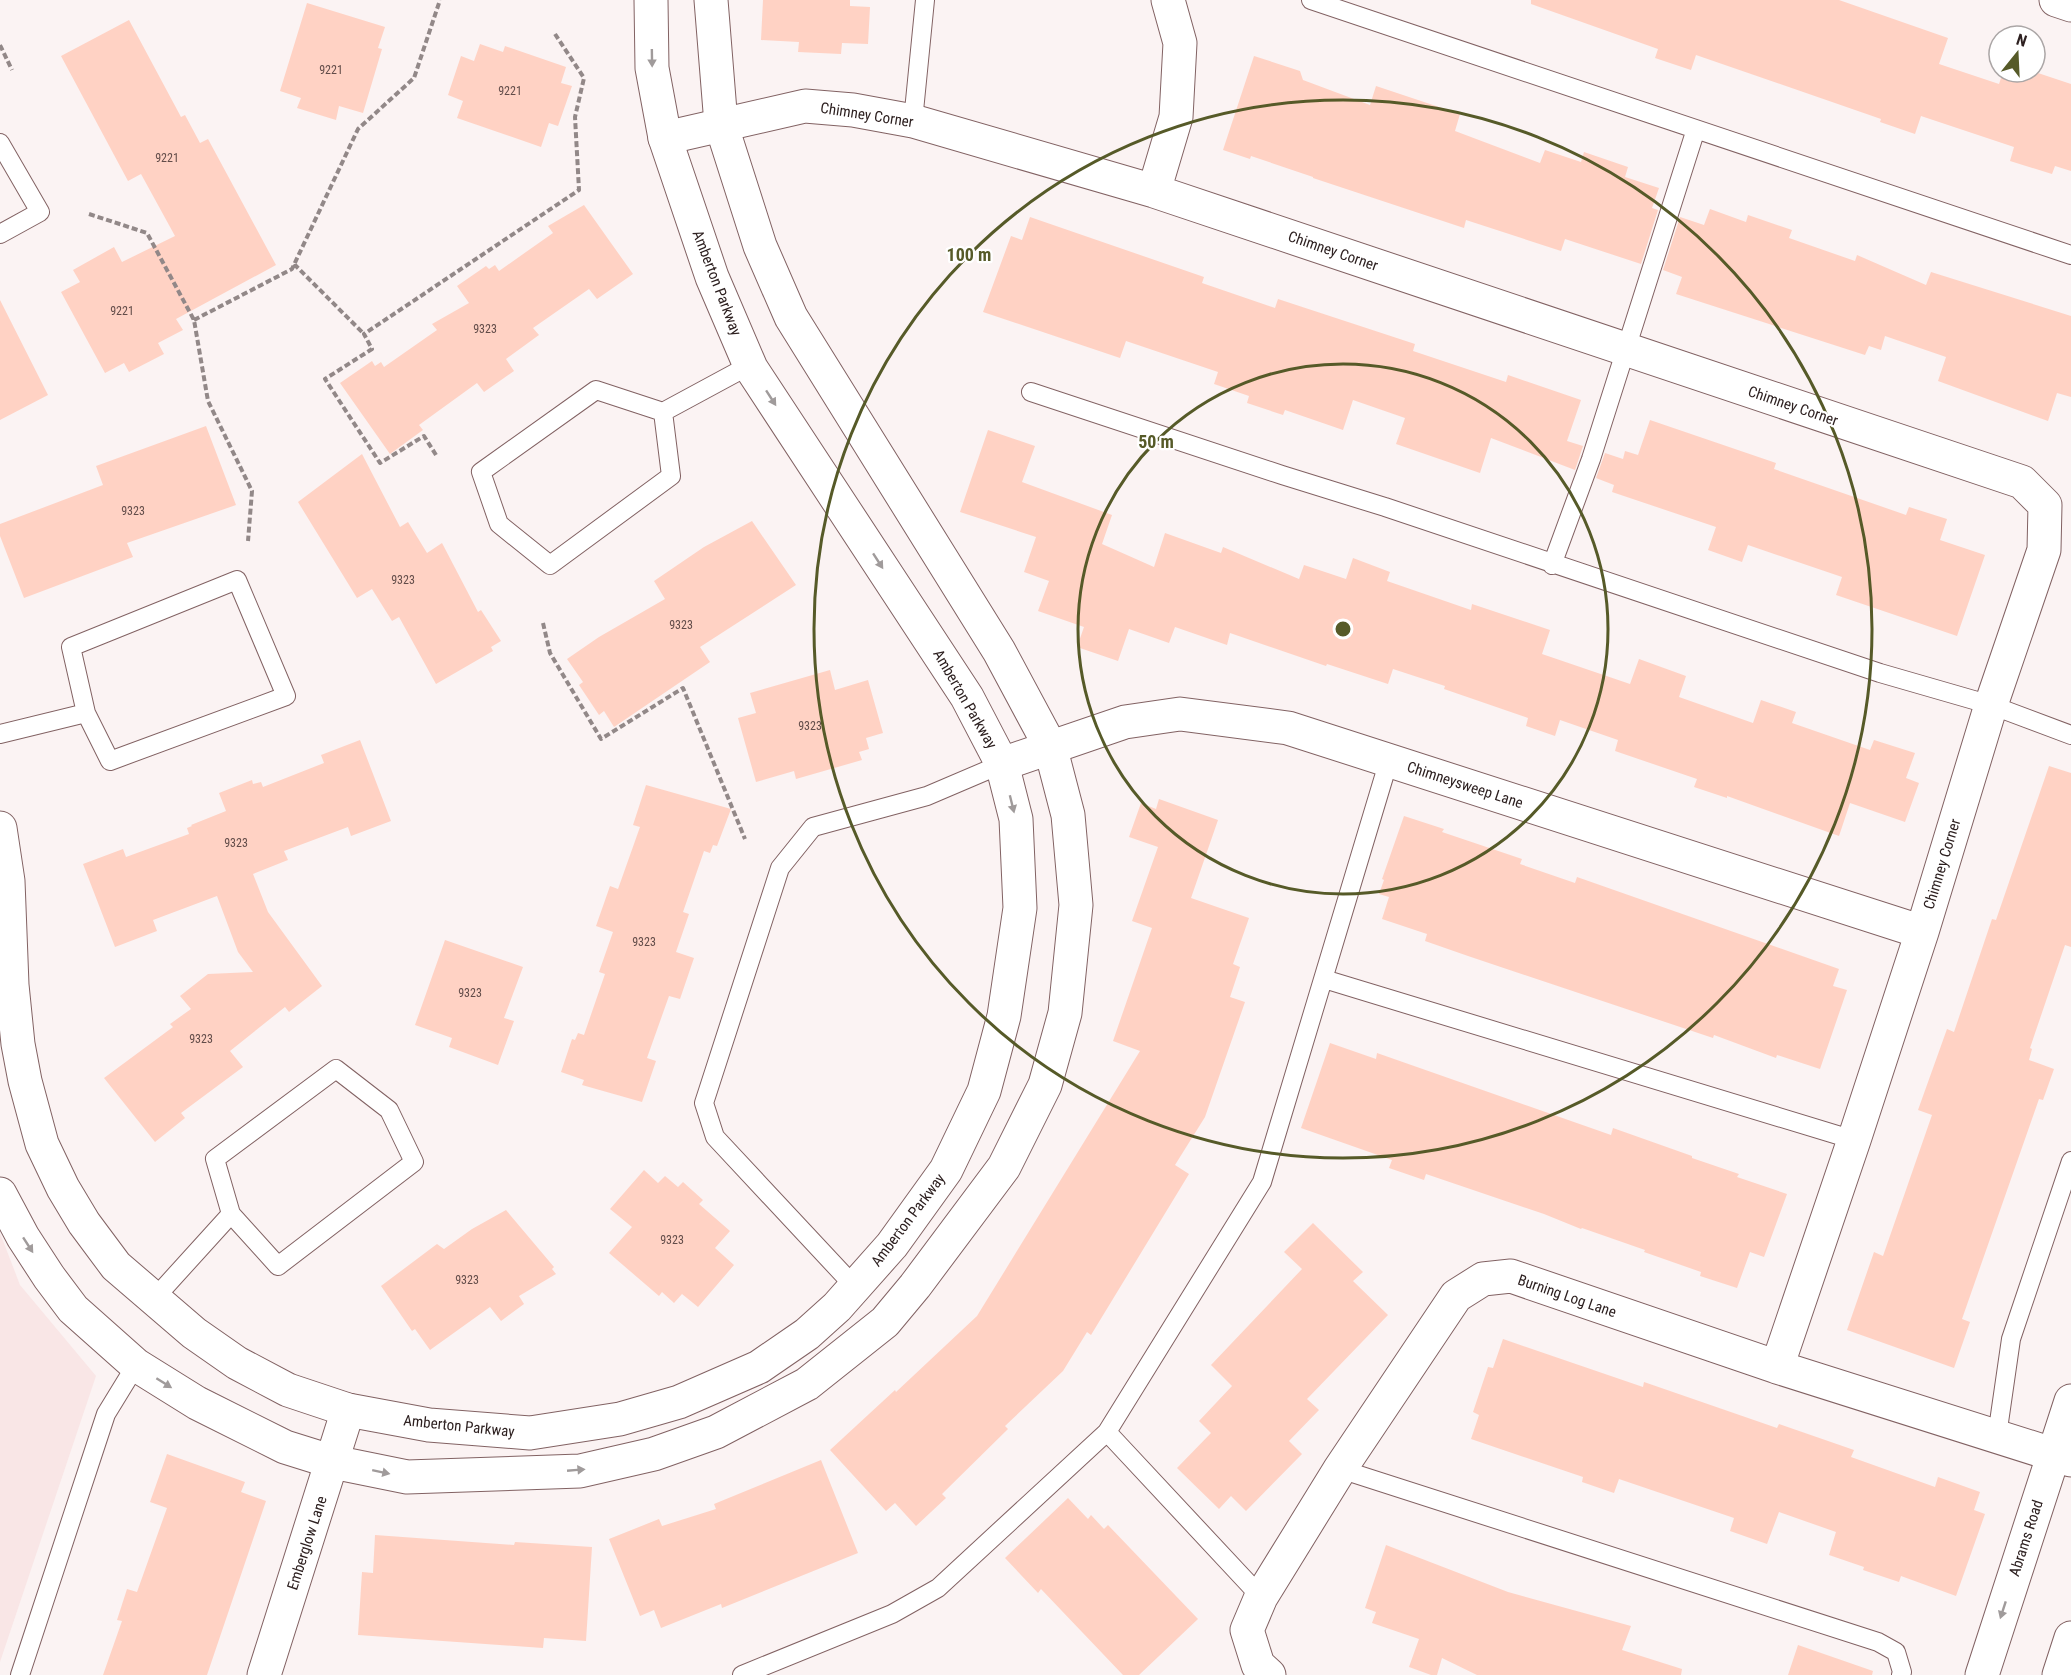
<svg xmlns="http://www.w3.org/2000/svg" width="2071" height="1675" font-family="'Roboto Condensed',sans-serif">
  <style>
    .built { fill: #f9e6e6 }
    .building { fill: #ffd2c4 }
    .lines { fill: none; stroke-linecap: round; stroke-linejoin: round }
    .service-casing { stroke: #826263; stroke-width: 20 }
    .minor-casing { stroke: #826263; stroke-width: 35 }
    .tertiary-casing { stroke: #826263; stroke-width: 35 }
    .secondary-casing { stroke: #826263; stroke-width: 35 }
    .path { stroke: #928888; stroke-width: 4; stroke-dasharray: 6 3; stroke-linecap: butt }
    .service { stroke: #fff; stroke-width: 18 }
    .minor { stroke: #fff; stroke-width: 33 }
    .tertiary { stroke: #fff; stroke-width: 33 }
    .secondary { stroke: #fff; stroke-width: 33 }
    .oneway { fill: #a09b9b }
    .ring { fill: none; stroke: #565a28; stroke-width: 3 }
    .labels { text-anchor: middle; stroke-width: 4.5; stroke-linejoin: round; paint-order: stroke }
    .number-label { font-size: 12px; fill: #624c49 }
    .street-label { font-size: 15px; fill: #2d2020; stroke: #fff }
    .centre { fill: #565a28; stroke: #fff; stroke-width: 3 }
    .ring-label { font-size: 18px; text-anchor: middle; font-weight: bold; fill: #565a28; stroke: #fff; stroke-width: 4.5; stroke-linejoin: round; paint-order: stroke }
  </style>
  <rect width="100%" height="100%" fill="#fbf3f3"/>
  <path class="built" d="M0,1233L20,1285L96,1376L0,1662Z"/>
  <path class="building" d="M763,0H850V6L870,7L868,44L842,43L841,54L798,52L799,42L761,40Z
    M1531,0H1839L1948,38L1939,64L1999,84L2003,72H2035L2071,84V171L2055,166L2052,174L2010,161L2014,147L1921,116L1915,134L1880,122L1881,119L1696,55L1691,70L1655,58L1658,49L1531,4Z
    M307,3L385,27L378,48L382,49L363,113L339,106L336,120L297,108L301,98L280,91Z
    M129,20L181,117L185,115L200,143L208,139L276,265L176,319L183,330L158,343L164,354L129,372L124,363L105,373L61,292L80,282L73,270L114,247L122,262L175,236L141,174L128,181L61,56Z
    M480,44L503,52L505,46L566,67L561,83L572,86L558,126L549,123L541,147L457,118L463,101L448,95L461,56L474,61Z
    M1254,56L1300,71L1303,80L1370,105L1376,86L1460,114L1455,131L1540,163L1545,150L1581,162L1584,152L1628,167L1625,177L1659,188L1652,208L1658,210L1641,264L1565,239L1561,251L1466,220L1464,228L1313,178V177L1251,156L1250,159L1223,150Z
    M584,205L633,274L597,299L589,289L533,328L539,335L506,359L514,371L484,392L477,383L419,425L423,430L390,454L340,383L372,361L375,366L381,362L384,367L437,330L432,324L469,303L457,286L486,266L489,269L495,265L499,271L553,233L548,226Z
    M1710,209L1746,222L1748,215L1792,230L1789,238L1855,261L1857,255L1926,285L1931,272L2071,316V397L2057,393L2048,421L1938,381L1946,357L1885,336L1881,350L1869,346L1865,355L1676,294L1682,277L1663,270L1680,217L1704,225Z
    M1030,217L1204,277L1202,283L1275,308L1278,299L1415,344L1413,351L1506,382L1508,375L1581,400L1567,441L1583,446L1575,470L1491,438L1480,473L1396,444L1405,418L1353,400L1343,430L1285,410L1283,415L1247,403L1249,396L1214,384L1218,372L1126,341L1120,358L983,312L1011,236L1022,240Z
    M0,300L48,395L0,420Z
    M1650,420L1776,463L1774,469L1906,515L1909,507L1947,519L1940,540L1985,555L1957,636L1836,595L1842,577L1748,545L1742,562L1708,550L1716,527L1612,492L1614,485L1596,478L1605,453L1623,459L1625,451L1638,455Z
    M206,426L236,505L127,543L133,557L24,598L0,536V524L103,485L96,466Z
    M988,430L1035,446L1022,482L1112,515L1102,544L1154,567L1165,533L1221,553L1223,547L1299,579L1304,565L1346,579L1353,558L1390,572L1387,581L1471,610L1472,604L1550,630L1542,654L1630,684L1639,659L1686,676L1679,697L1753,723L1761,700L1796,712L1792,723L1870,750L1874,740L1915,753L1906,778L1919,783L1905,822L1850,803L1839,836L1727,796V798L1694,787L1697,779L1615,751L1618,740L1560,720L1555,736L1526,726L1528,718L1444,689L1445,686L1393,669L1388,684L1327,664L1326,666L1230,633L1227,645L1175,627L1169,643L1129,629L1118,661L1077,647L1084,627L1038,611L1049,581L1024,572L1036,537L960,512Z
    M362,454L400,527L408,522L427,553L442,543L478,612L481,610L501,641L491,647L493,651L436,684L399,617L392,621L372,589L357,598L298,502Z
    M752,521L796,585L700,647L710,662L614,727L604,711L599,715L579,685L583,682L567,659L599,637L665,599L654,581L704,547Z
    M830,670L835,690L868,680L883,733L866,738L869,749L859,752L862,760L796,779L794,771L756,782L738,718L756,713L750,693Z
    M360,740L391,821L351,836L348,827L284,851L288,860L253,874L268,912L322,986L289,1012L285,1007L230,1051L243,1067L181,1113L185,1118L155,1142L104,1078L173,1027L170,1024L191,1009L180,996L208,974L253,972L238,952L217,896L153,920L157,931L115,947L83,864L123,849L126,857L189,834L187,828L192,826L191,825L226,811L219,793L252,780L253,784L261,782L263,787L324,763L321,755Z
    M2049,766L2071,773V947L2065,945L2030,1048L2032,1049L2029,1060L2054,1069L2043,1100L2039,1099L1962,1319L1970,1322L1954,1368L1847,1330L1874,1252L1883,1256L1932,1115L1918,1110L1947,1029L1954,1032L1992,919L1996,920Z
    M646,785L731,809L717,846L713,845L710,853L704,851L683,912L689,914L676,952L694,958L680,999L669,996L647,1058L656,1061L642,1102L582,1085L584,1080L561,1072L572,1039L575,1040L578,1033L584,1035L605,974L599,972L613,932L596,926L610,886L618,889L640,827L633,825Z
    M1159,799L1218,820L1191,898L1249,918L1233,964L1240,967L1230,997L1245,1002L1205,1117L1175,1165L1189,1174L1091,1335L1087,1332L1063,1371L1005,1426L1008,1429L942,1494L946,1498L916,1526L895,1503L886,1511L830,1450L895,1390L896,1392L977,1316L1140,1051L1113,1041L1152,928L1132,921L1158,847L1129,837L1141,803L1156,809Z
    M1404,816L1444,829L1442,832L1522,859L1520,864L1575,883L1577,877L1839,969L1833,986L1847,990L1820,1069L1777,1055L1776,1058L1714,1035L1713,1038L1468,956L1425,941L1427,934L1382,919L1389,897L1379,894L1384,880L1382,879Z
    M445,940L523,967L504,1018L514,1021L498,1065L449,1047L452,1038L415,1025Z
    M1330,1043L1376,1059L1377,1053L1611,1135L1613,1128L1692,1156V1158L1739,1174L1737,1177L1787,1194L1764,1257L1750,1252L1737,1288L1700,1276L1701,1272L1644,1252L1645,1250L1582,1228L1581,1229L1544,1214L1426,1174L1424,1180L1389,1168L1392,1160L1301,1128Z
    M644,1170L658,1183L665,1176L678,1187L683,1182L703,1200L699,1204L730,1231L715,1248L734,1265L698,1307L682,1294L674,1303L662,1292L659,1296L609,1253L632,1227L610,1209Z
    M506,1210L554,1267L552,1269L556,1274L519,1296L524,1304L501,1321L490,1307L430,1350L415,1329L412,1331L381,1286L437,1244L444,1249L472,1229Z
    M1313,1223L1363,1272L1353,1281L1388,1315L1307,1399L1319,1410L1289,1441L1302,1454L1246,1511L1231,1496L1219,1509L1177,1468L1211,1433L1199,1421L1232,1386L1211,1365L1302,1269L1284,1252Z
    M1503,1339L1643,1387L1644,1382L1777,1428L1779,1424L1854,1450L1851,1457L1935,1487L1938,1477L1980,1492L1974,1510L1985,1514L1956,1596L1901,1576L1899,1582L1863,1570L1864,1567L1829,1555L1836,1532L1779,1512L1767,1544L1730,1531L1734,1518L1619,1479L1614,1493L1582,1482L1583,1477L1471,1439L1479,1415L1473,1412L1488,1367L1493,1368Z
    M167,1454L245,1482L241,1492L266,1501L207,1675H103L122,1621L117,1620L127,1589L137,1592L167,1508L150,1502Z
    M821,1460L858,1553L722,1608L721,1604L661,1628L654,1610L640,1616L609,1539L659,1519L662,1526L716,1509L714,1504Z
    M1068,1498L1088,1519L1091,1515L1104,1529L1108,1525L1198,1619L1139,1675H1123L1041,1589L1038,1593L1005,1558Z
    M375,1535L514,1545L515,1542L592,1547L586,1641L544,1638L543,1648L358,1635L362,1572L373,1573Z
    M1386,1545L1508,1592L1631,1626L1622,1650L1682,1669L1681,1675H1477L1442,1658L1437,1675H1431L1409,1667L1419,1639L1372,1623L1376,1612L1365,1608Z
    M1798,1645L1873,1671L1872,1675H1788Z"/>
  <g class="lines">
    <g class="service-casing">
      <path id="service" d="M1311,0L2071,255
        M913,121L925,0
        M0,143L40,212L0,234
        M1031,392L1282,475L1385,507L1880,673L1991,705L2071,735
        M663,412L596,390L481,472L499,524L550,565L671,476L663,412L750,365
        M1552,565L1591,459L1696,129
        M237,580L286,696L110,761L86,713L71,647Z
        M0,734L86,713
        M1324,979L1854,1140
        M855,1287L715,1137L704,1103L780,868L813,827L927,796L1002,764
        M153,1300L231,1214L278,1266L414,1162L389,1110L336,1069L215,1159L231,1214
        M1107,1432L1261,1597
        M1997,1436L2011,1339L2071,1161
        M1340,1469L1878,1642L1896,1652L1902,1672L1901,1675
        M20,1675L106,1414L136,1365
        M742,1675L892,1614L938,1588L1107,1432L1262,1182L1389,760"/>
    </g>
    <g class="minor-casing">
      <path id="minor" d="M2056,0L2071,5
        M665,138L805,106L853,110L913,121L1154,191L2022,482L2045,505L2044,550L1991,705L1922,932L1854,1140L1777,1367
        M1154,191L1176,117L1180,43L1168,0
        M1002,764L1125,722L1180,714L1288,728L1922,932
        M264,1675L348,1410
        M1269,1675L1258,1665L1247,1630L1261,1597L1340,1469L1456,1296L1483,1279L1511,1276L1777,1367L2071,1460"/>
    </g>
    <g class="tertiary-casing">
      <path id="tertiary" d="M0,828L8,881L12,985L18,1044L25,1081L42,1144L63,1188L84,1223L116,1266L194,1333L237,1363L288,1390L348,1410L429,1425L530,1433L620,1419L679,1402L759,1367L807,1334L837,1307L892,1245L946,1170L984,1091L1004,1016L1020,908L1016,819L1002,764L967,697L751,368L712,277L665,138L652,68L651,0
        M0,1194L23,1237L49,1277L73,1309L136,1365L197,1403L285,1447L333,1462L407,1477L580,1471L654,1454L716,1432L807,1384L885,1322L915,1286L1004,1167L1045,1085L1065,1013L1076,905L1068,815L1050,746L999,651L791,317L760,246L721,124L711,0"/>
    </g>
    <g class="secondary-casing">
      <path id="secondary" d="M1982,1675L2071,1401
        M2059,1675L2071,1638"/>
    </g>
    <path class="path" d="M0,45L12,70
      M89,214L147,233L194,320L208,401L252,491L248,541
      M294,264L364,334
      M194,320L292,269L358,129L414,78L440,0
      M436,455L424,436L380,463L325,379L372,349L364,334L579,190L575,117L584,78L555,34
      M543,623L550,653L601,739L683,688L745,839"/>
    <use href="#service" class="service"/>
    <use href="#minor" class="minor"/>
    <use href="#tertiary" class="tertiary"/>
    <use href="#secondary" class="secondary"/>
  </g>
  <defs><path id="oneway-solid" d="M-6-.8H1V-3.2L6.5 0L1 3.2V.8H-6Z" transform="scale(1.5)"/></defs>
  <g class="oneway">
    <use href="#oneway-solid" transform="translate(652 58) rotate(89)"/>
    <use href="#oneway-solid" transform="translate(771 398) rotate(57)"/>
    <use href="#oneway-solid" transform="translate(878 561) rotate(57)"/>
    <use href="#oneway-solid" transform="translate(1012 804) rotate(76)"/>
    <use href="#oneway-solid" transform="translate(28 1245) rotate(57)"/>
    <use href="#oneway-solid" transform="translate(164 1383) rotate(32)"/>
    <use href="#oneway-solid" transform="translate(576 1470) rotate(-5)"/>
    <use href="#oneway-solid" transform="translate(381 1472) rotate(12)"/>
    <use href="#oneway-solid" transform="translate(2003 1610) rotate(108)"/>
  </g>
  <g class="ring">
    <circle cx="1343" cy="629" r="265"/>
    <circle cx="1343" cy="629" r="529"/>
  </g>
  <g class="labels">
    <g class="number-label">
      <text x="331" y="74">9221</text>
      <text x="510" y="95">9221</text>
      <text x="167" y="162">9221</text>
      <text x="122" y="315">9221</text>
      <text x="485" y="333">9323</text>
      <text x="133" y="515">9323</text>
      <text x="403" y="584">9323</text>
      <text x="681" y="629">9323</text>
      <text x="810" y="730">9323</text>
      <text x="236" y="847">9323</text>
      <text x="644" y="946">9323</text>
      <text x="470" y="997">9323</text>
      <text x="201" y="1043">9323</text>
      <text x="672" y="1244">9323</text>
      <text x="467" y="1284">9323</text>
    </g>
    <g class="street-label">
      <text transform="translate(867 115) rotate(9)" y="5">Chimney Corner</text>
      <text transform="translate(1333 251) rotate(19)" y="5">Chimney Corner</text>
      <text transform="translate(717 283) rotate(69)" y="5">Amberton Parkway</text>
      <text transform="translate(1793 406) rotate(19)" y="5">Chimney Corner</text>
      <text transform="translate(965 699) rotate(60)" y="5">Amberton Parkway</text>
      <text transform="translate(1465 785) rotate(18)" y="5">Chimneysweep Lane</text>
      <text transform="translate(1942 864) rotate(-73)" y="5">Chimney Corner</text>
      <text transform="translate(908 1220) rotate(-53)" y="5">Amberton Parkway</text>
      <text transform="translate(1567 1296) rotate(19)" y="5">Burning Log Lane</text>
      <text transform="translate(459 1426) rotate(6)" y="5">Amberton Parkway</text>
      <text transform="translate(2026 1538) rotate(-72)" y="5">Abrams Road</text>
      <text transform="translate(307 1543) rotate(-72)" y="5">Emberglow Lane</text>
    </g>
  </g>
  <circle cx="1343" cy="629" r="9" class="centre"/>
  <g class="ring-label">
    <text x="969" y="261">100 m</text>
    <text x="1156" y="448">50 m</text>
  </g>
  <g transform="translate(2017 54) rotate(18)"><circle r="28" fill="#ffffff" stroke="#aba6a6" stroke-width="1.5"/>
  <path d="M0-4.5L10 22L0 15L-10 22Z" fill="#565a28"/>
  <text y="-9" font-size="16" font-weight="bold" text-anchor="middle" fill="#2d2020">N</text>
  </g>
</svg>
